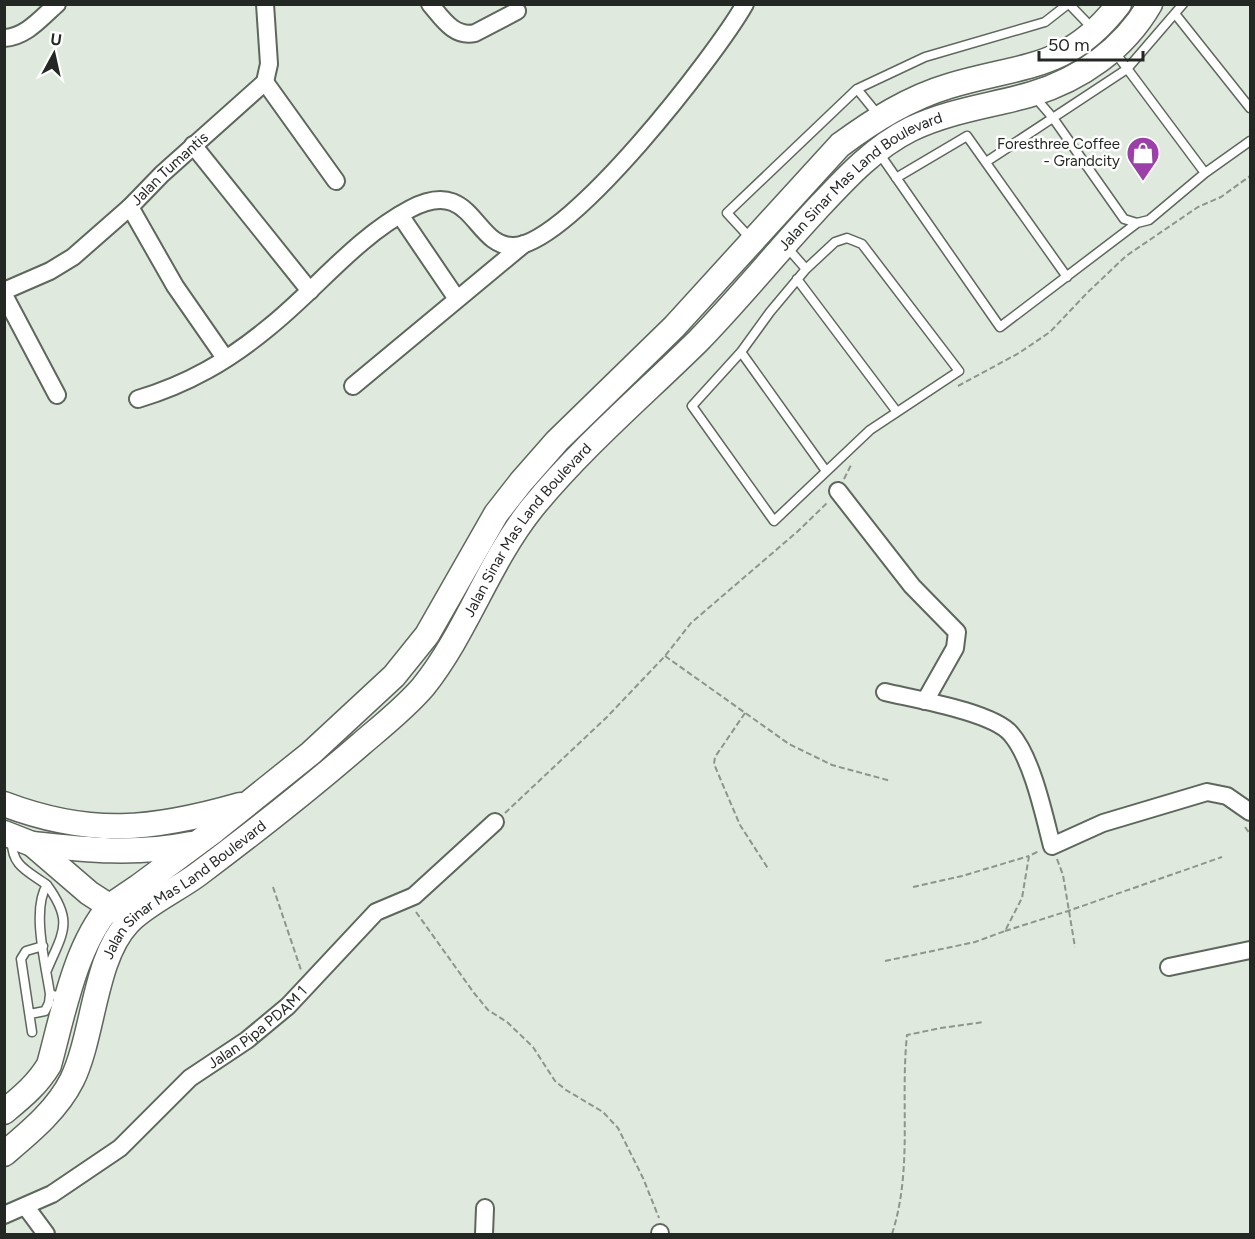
<svg xmlns="http://www.w3.org/2000/svg" width="1255" height="1239" font-family="Figtree,sans-serif">
  <style>
    .lines { fill: none; stroke-linecap: round; stroke-linejoin: round }
    .lane-casing { stroke: #5e675d; stroke-width: 11 }
    .street-casing { stroke: #5e675d; stroke-width: 20 }
    .secondary-casing { stroke: #5e675d; stroke-width: 27 }
    .path { stroke: #8e958c; stroke-width: 2; stroke-dasharray: 6 3; stroke-linecap: butt }
    .lane { stroke: #fff; stroke-width: 8 }
    .street { stroke: #fff; stroke-width: 16 }
    .secondary { stroke: #fff; stroke-width: 24 }
    .labels { text-anchor: middle; stroke-width: 5; stroke-linejoin: round; paint-order: stroke }
    .poi-label { font-size: 15px; fill: #242824; stroke: #fff; text-anchor: end }
    .street-label { font-size: 15px; fill: #242824; stroke: #fff }
  </style>
  <rect width="100%" height="100%" fill="#dfe9dd"/>
  <g class="lines">
    <g class="lane-casing">
      <path id="lane" d="M1069,4L1094,30
        M1176,15L1250,108
        M1114,51L1205,173L1250,141
        M857,89L879,116
        M1034,96L1053,118L1124,219L1137,223L1149,220L1205,173
        M879,153L1000,327L1137,223
        M986,162L1127,69L1183,4
        M896,178L967,136L1067,277
        M751,239L727,213L857,89L925,57L1045,22L1068,4
        M785,245L806,269L835,242L847,238L862,244L959,371L870,430L774,521L692,406L741,352L770,312L806,269
        M797,279L897,412
        M741,352L826,471
        M12,840C11,866 28,871 47,885
        M47,970C63,932 74,922 47,885C31,909 46,966 50,994L63,998
        M30,1014L45,1011L49,1003L50,994
        M32,1032L21,959L26,951L43,946"/>
    </g>
    <g class="street-casing">
      <g id="street">
        <path d="M430,4C442,18 454,38 475,33L517,11"/>
        <path d="M4,38C26,37 41,18 57,4"/>
        <path d="M265,82L336,181"/>
        <path d="M193,145L310,291"/>
        <path d="M130,207L175,286L225,358"/>
        <path d="M400,215L457,299"/>
        <path id="s1" d="M4,291L50,271L73,257L130,207L162,174L265,82L269,64L265,4"/>
        <path d="M4,295L57,395"/>
        <path d="M353,386L524,244"/>
        <path d="M138,399C188,384 228,361 268,328C317,289 354,239 410,209C474,175 473,248 514,246C570,244 716,55 745,4"/>
        <path d="M838,491L912,586L957,632L955,648L925,701"/>
        <path d="M885,692C914,699 993,712 1011,734C1032,758 1044,815 1052,846L1103,823L1207,792L1227,796L1250,812"/>
        <path d="M1169,967L1250,950"/>
        <path d="M26,1207L46,1234"/>
        <path id="s2" d="M4,1215L52,1194L120,1148L190,1078L247,1040L288,1006L376,912L414,896L495,822"/>
        <path d="M484,1234L485,1208"/>
        <path d="M660,1234V1233"/>
      </g>
    </g>
    <g class="secondary-casing">
      <g id="secondary">
        <path d="M4,804C91,837 153,830 240,805"/>
        <path d="M4,833L32,844L89,893L123,915"/>
        <path d="M32,844C87,850 136,855 191,844"/>
        <path d="M4,1112C22,1097 37,1085 49,1065C63,1014 75,946 110,906L138,887L215,830L311,753L394,676L427,635L496,514L521,482L557,441L674,327L840,145C874,120 909,98 949,86C1022,64 1068,71 1119,4"/>
        <path id="s3" d="M4,1154C30,1132 57,1110 72,1080C94,1035 94,959 128,923C143,906 178,889 197,875C253,833 308,790 361,744C382,726 405,708 423,687C467,632 488,563 532,508C582,447 642,396 698,341C739,299 776,253 816,210C845,179 873,148 911,129C951,110 991,106 1032,94C1081,79 1124,49 1150,4"/>
      </g>
    </g>
    <path class="path" d="M958,386L1019,353L1050,332L1087,293L1126,256L1198,207L1221,197L1250,176
      M844,479L851,465
      M665,656L789,744L832,765L891,781
      M745,713L715,757L714,764L740,825L769,870
      M505,813L607,717L665,656L691,623L797,532L827,503
      M1245,827L1250,834
      M1057,859L1063,875L1075,947
      M273,887L301,970
      M913,887L962,876L1029,856
      M416,912L474,993L488,1010L507,1022L533,1047L555,1081L566,1090L603,1112L618,1128L643,1178L659,1218
      M1005,931L1068,911L1222,857
      M885,961L975,942L1005,931L1022,898L1029,856L1039,851
      M892,1234C913,1169 900,1102 907,1035L941,1028L984,1022"/>
    <use href="#lane" class="lane"/>
    <use href="#street" class="street"/>
    <use href="#secondary" class="secondary"/>
  </g>
  <defs>
    <g id="shop-pin" transform="scale(1.725)"><path d="M0 17L-7.5 6A9.5 9.5 0 1 1 7.5 6Z" fill="#9b3fa9" stroke="#fff"/><path d="M-5-2.5h2.3a2.7 3.5 0 0 1 5.4 0H5L5.5 6h-11ZM-1.5-2.5h3a1.5 2.3 0 0 0-3 0Z" fill="#fff"/></g>
  </defs>
  <g fill-rule="evenodd">
    <use href="#shop-pin" x="1143" y="153"/>
  </g>
  <g class="labels">
    <g class="poi-label">
      <text x="1120" y="149">Foresthree Coffee<tspan x="1120" dy="17">- Grandcity</tspan></text>
    </g>
    <g class="street-label">
      <text dy="5" stroke="none"><textPath href="#s1" startOffset="208">Jalan Tumantis</textPath></text>
      <text dy="5" stroke="none"><textPath href="#s3" startOffset="1323">Jalan Sinar Mas Land Boulevard</textPath></text>
      <text dy="5" stroke="none"><textPath href="#s3" startOffset="837">Jalan Sinar Mas Land Boulevard</textPath></text>
      <text dy="5" stroke="none"><textPath href="#s3" startOffset="333">Jalan Sinar Mas Land Boulevard</textPath></text>
      <text dy="5" stroke="none"><textPath href="#s2" startOffset="318">Jalan Pipa PDAM 1</textPath></text>
    </g>
  </g>
  <rect width="1255" height="1239" fill="none" stroke="#242824" stroke-width="12"/>
  <g transform="translate(54 54) rotate(8)" stroke="#ffffff" stroke-width="4.5" paint-order="stroke">
  <path d="M0-4.5L10 22L0 15L-10 22Z" fill="#242824"/>
  <text y="-9" font-size="16" font-weight="bold" text-anchor="middle" fill="#242824">U</text>
  </g>
  <path d="M1039 51v9h104v-9" fill="none" stroke="#242824" stroke-width="3"/>
  <text x="1048" y="51" font-size="18" fill="#242824" stroke="#ffffff" stroke-width="4.5" paint-order="stroke">50 m</text>
</svg>
